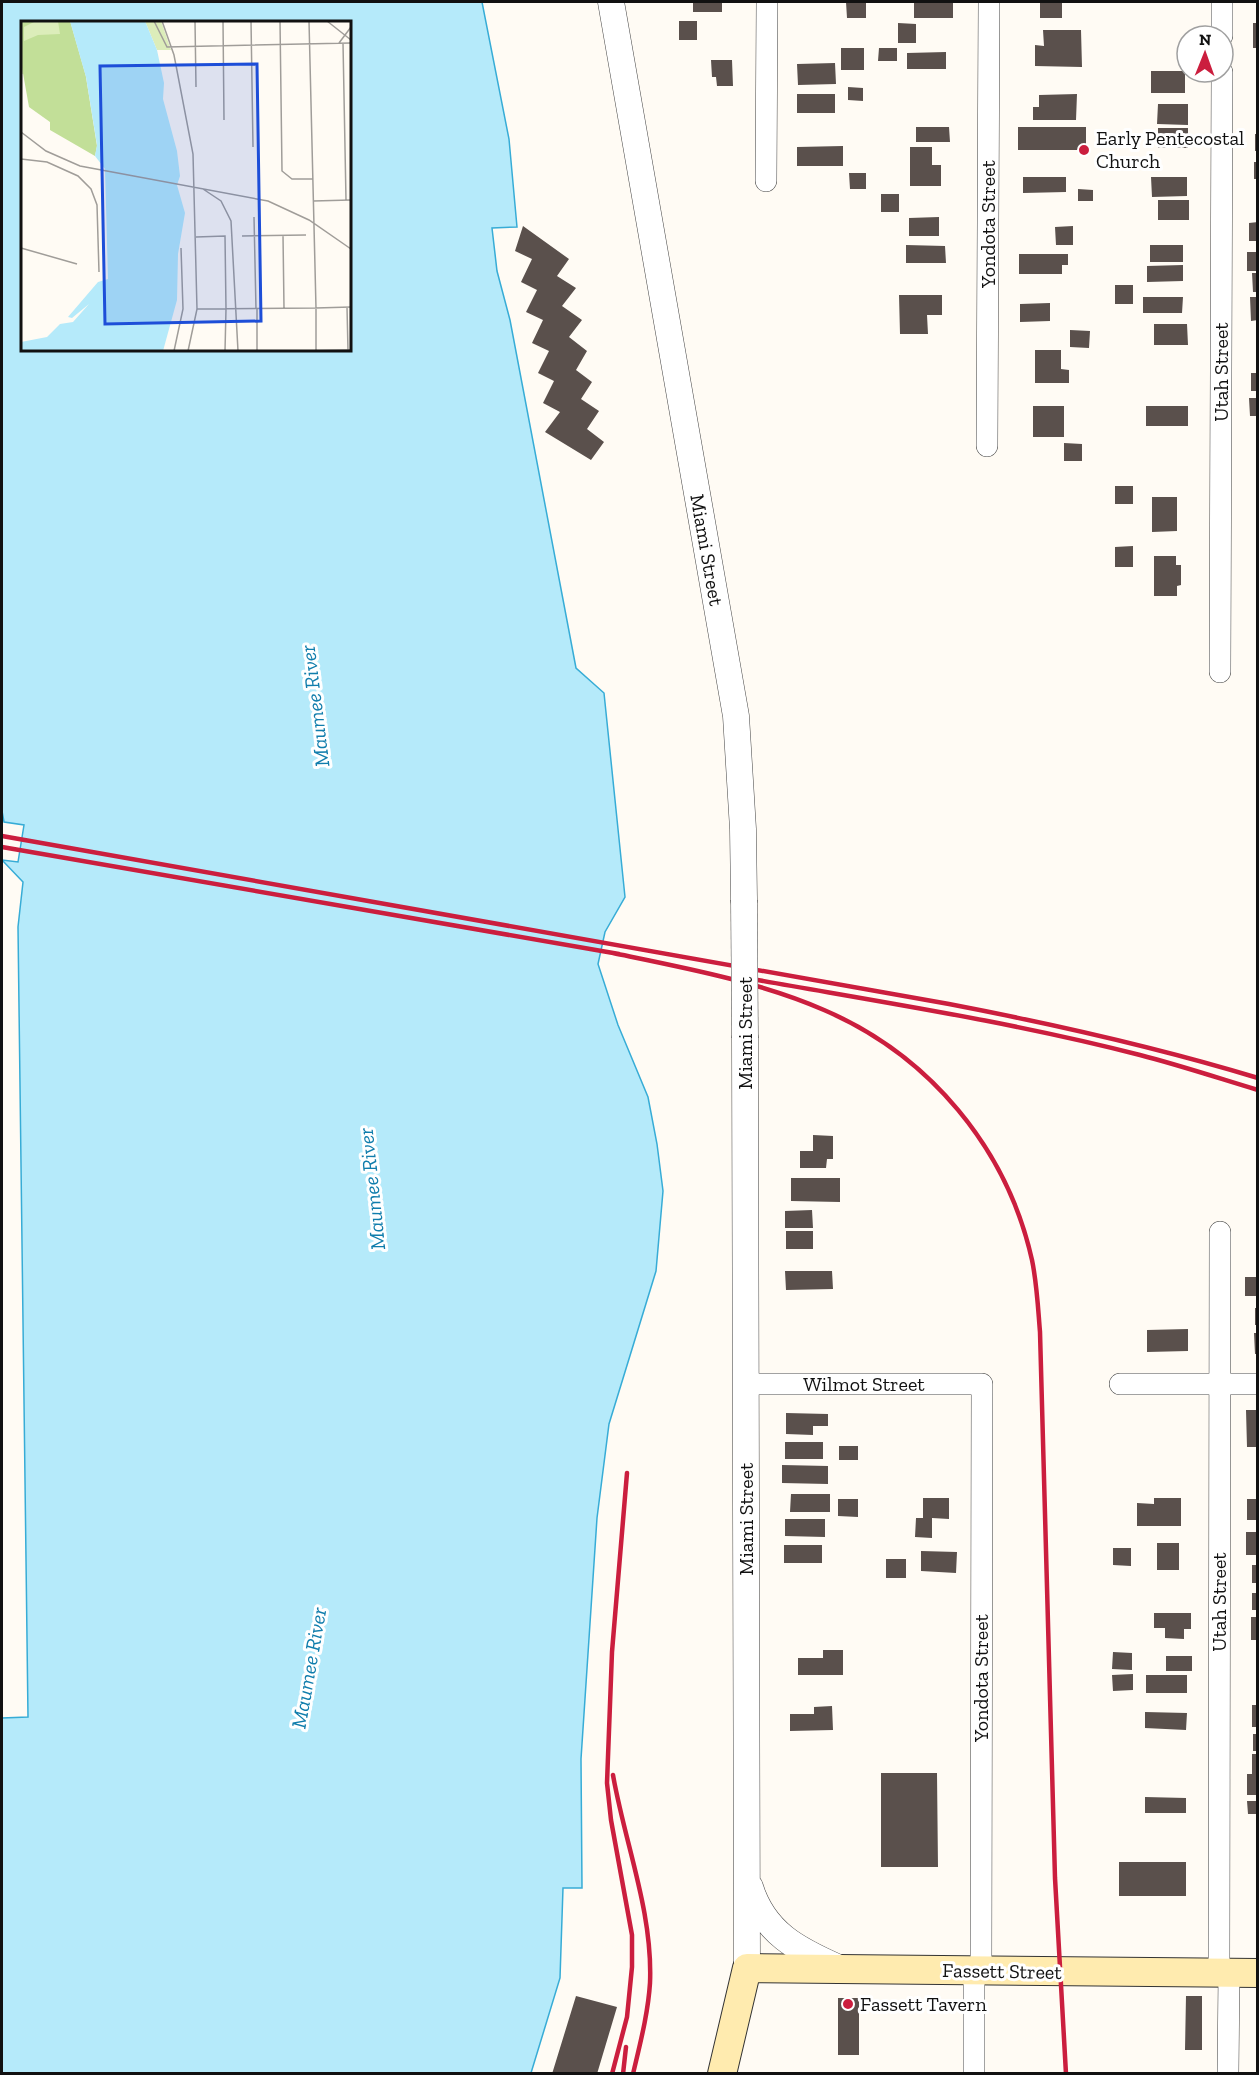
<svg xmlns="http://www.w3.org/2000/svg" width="1259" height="2075" font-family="'Zilla Slab',serif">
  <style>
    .water { fill: #b5eafa; stroke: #37acd6; stroke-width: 1.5; fill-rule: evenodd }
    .building { fill: #5a504c }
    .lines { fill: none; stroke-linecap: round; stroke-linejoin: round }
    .minor-casing { stroke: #444; stroke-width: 22 }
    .tertiary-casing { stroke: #444; stroke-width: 27 }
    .secondary-casing { stroke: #333; stroke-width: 30 }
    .minor { stroke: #fff; stroke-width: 21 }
    .tertiary { stroke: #fff; stroke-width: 26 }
    .secondary { stroke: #ffebaf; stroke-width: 28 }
    .rail { stroke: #cb1e3e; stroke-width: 4.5 }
    .tertiary-bridge-casing { stroke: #444; stroke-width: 27; stroke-linecap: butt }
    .tertiary-bridge { stroke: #fff; stroke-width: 26 }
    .poi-dot { fill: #cb1e3e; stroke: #fff; stroke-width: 2 }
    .labels { text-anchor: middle; stroke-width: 6; stroke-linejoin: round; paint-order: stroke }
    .poi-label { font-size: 20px; fill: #111; stroke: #fff; text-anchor: start }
    .street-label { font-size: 20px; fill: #111; stroke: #fff }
    .water-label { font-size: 21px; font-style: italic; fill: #107dac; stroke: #fff }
    .inset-road { fill: none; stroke: #a09d99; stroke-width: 1.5 }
    .view { fill: #1d4ed8; fill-opacity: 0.15; stroke: #1d4ed8; stroke-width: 3 }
    .inset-edge { fill: none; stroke: #111; stroke-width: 3 }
  </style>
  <rect width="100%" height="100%" fill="#fffbf4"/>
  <path class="water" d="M2,2H482L509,139L517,227L492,228L497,271L510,320L576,668L604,693L625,897L605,932L598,964L618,1025L648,1097L657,1144L663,1191L656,1271L609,1424L597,1518L581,1759L582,1888H563L560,1978L531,2073H2V1718L28,1717L18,927L23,882L2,860L18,862L24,825L4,822L2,811ZM22,22H350V350H22Z"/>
  <path class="building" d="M693,2H722V12H693Z
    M846,2H866V18H847Z
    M914,2H953V18H914Z
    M1040,2H1062V18H1040Z
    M679,21H697V40H679Z
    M898,23L916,24V43H898Z
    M1253,23H1258V48H1253Z
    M1043,30H1081L1082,67L1035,66V45L1044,46Z
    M841,48H864V70H841Z
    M879,48H897V61H878Z
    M946,52V69H907V53Z
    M711,60H732L733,86H717L716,77H712Z
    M835,63L836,84L798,85L797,64Z
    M1151,71H1185V93H1151Z
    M848,87L863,88V101L848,100Z
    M797,94H835V113H797Z
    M1077,94L1076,120H1033V107H1039V95Z
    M1158,104H1188V125L1157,124Z
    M916,127H949L950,142H916Z
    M1018,127H1086V150H1018Z
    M1158,128H1188V148H1158Z
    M1255,134H1258V151H1255Z
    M843,146V166H797V147Z
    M910,147H932V165H941V186H910Z
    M1254,162H1258V179H1254Z
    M849,173H866V189H850Z
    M1023,177H1066V192L1023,193Z
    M1151,177H1187V196L1152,197Z
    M1078,189L1093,190V201H1078Z
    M881,194H899V212H881Z
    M1158,200H1189V220H1158Z
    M939,217V236H909V218Z
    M1258,222V241H1249V223Z
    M523,226L569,259L557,276L576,288L562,306L582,320L569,337L587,351L576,370L592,382L581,399L599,411L587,429L604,442L591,460L545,432L560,412L543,403L554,381L538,373L549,351L532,343L543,320L526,312L537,290L521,282L532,259L515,251Z
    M1073,226V245H1056L1055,227Z
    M906,245L945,246L946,263H906Z
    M1150,245H1183V262H1150Z
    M1247,252H1258V271H1247Z
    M1019,254H1068V265H1062V274H1019Z
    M1183,265V281L1147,282V266Z
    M1252,273H1258V292H1253Z
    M1115,285H1133V304H1115Z
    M899,295H942V315H927L928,334H900Z
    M1143,297H1183L1182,313H1143Z
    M1250,297H1258V320L1251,321Z
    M1050,303V321L1020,322V304Z
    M1154,324H1187L1188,345H1154Z
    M1070,330L1090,331L1089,348L1070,347Z
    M1035,350H1061V369L1069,370V383H1035Z
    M1251,373H1258V391H1251Z
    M1249,398H1258V416H1250Z
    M1033,406H1064V437H1033Z
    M1146,406H1188V426H1146Z
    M1064,443L1082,444V461H1064Z
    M1115,486H1133V504H1115Z
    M1152,497H1177V531L1152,532Z
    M1133,546V567H1115V547Z
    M1154,556H1176V565H1181V585L1177,586V596H1154Z
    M813,1135L833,1136V1159H827L826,1168H800V1151H813Z
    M791,1178H840V1202L791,1201Z
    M812,1210L813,1228H785V1211Z
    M786,1231H813V1249H786Z
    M785,1271H832L833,1289L786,1290Z
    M1245,1277H1258V1296H1245Z
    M1255,1308H1258V1325H1255Z
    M1188,1329V1351L1147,1352V1330Z
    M1254,1333H1258V1354H1255Z
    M1246,1410H1258V1447H1247Z
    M786,1413L828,1414V1426H813V1435L786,1434Z
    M785,1442H823V1459H785Z
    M839,1446H858V1460H839Z
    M782,1465L828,1466V1484L782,1483Z
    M791,1494H830V1512H790Z
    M923,1498H949V1519L932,1518V1538L915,1537L916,1518H923Z
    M1154,1498H1181V1526H1137V1503L1154,1504Z
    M838,1499H858V1517L838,1516Z
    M1247,1499H1258V1520H1247Z
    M785,1519H825V1537L785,1536Z
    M1246,1532H1258V1555H1246Z
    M1157,1543H1179V1570H1157Z
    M784,1545H822V1563H784Z
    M1113,1548H1131V1566L1113,1565Z
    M921,1551L957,1552L956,1573L921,1571Z
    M886,1559H906V1578H886Z
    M1252,1565H1258V1583H1252Z
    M1252,1593H1258V1610H1252Z
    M1154,1613H1191V1629H1184V1639L1165,1638V1628H1154Z
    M1251,1617H1258V1640H1251Z
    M823,1650H843V1675H798V1658H823Z
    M1113,1652L1132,1653V1670L1112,1669Z
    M1166,1656H1192V1671H1166Z
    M1133,1674V1690L1113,1691L1112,1675Z
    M1146,1675H1187V1693H1146Z
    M1252,1705H1258V1727H1252Z
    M832,1706L833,1730L790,1731V1714H814V1707Z
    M1145,1712L1187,1713L1186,1730L1145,1728Z
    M1253,1734H1258V1751H1253Z
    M1252,1754H1258V1795H1247V1774H1252Z
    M881,1773H937L938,1867H881Z
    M1145,1797L1186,1798V1813H1145Z
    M1247,1801H1258V1814H1248Z
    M1119,1862H1186V1896H1119Z
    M576,1996L617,2007L597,2074H552Z
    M1186,1996H1202V2050H1185Z
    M838,1998H859V2055H838Z"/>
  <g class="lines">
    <g class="minor-casing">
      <path id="minor" d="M1222,36V2
        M766,181L767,2
        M987,446L989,2
        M1220,672L1222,72
        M746,1384H982L981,1972
        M1120,1384H1258
        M1219,1973L1220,1232
        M974,2074V1971
        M1228,2074L1229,1974"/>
    </g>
    <g class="tertiary-casing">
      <path id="tertiary" d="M611,2L736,716L743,829L744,900
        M745,1038L747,1968
        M750,1887C764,1933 798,1950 839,1968"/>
    </g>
    <g class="secondary-casing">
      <path id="secondary" d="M722,2074L747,1968L1258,1973"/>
    </g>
    <use href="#minor" class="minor"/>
    <use href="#tertiary" class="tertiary"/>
    <use href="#secondary" class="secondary"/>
    <path class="rail" d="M2,836L949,1004C1053,1024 1156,1047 1258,1078
      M2,847L619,954
      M613,953C681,967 761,982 824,1010C929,1055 1007,1148 1032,1260C1037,1284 1038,1308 1040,1332L1055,1878L1066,2074
      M752,979C881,1002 1012,1022 1140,1055C1179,1065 1218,1078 1258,1090
      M613,1775C625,1844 653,1912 650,1983C648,2014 640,2044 633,2074
      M612,2074L627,2017L632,1967V1935L611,1820L607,1783L612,1652L627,1473
      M623,2074L626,2047"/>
    <g class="tertiary-bridge-casing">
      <path id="tertiary-bridge" d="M744,900L745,1038"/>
    </g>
    <use href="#tertiary-bridge" class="tertiary-bridge"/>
  </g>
  <g class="poi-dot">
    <circle cx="1084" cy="150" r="6"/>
    <circle cx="848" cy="2004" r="6"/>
  </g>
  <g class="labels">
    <g class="poi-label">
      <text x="1096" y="145">Early Pentecostal<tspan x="1096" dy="23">Church</tspan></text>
      <text x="860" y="2011">Fassett Tavern</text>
    </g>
    <g class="street-label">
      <text transform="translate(988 224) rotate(-90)" y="7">Yondota Street</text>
      <text transform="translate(1221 372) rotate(-90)" y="7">Utah Street</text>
      <text transform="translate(707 550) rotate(80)" y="7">Miami Street</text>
      <text transform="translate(745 1033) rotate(-90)" y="7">Miami Street</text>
      <text x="864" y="1391">Wilmot Street</text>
      <text transform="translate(746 1519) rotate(-90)" y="7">Miami Street</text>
      <text transform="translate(1219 1602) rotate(-90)" y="7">Utah Street</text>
      <text transform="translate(981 1678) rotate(-90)" y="7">Yondota Street</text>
      <text transform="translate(1002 1971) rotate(1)" y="7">Fassett Street</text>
    </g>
    <g class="water-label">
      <text transform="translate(315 706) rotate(-97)" y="7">Maumee River</text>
      <text transform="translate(372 1189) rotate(-96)" y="7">Maumee River</text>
      <text transform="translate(309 1668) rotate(-80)" y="7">Maumee River</text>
    </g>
  </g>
  <g transform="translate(21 21)">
    <rect width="330" height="330" fill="#fffbf4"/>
    <path d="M0,0H49L65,56L1,53ZM124,0H140L150,29H136Z" fill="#dcedba"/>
    <path d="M0,0L13,1L3,6V20L17,14L39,13L37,0H49L65,56L76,125L74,135L29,109V101L8,86L0,41Z" fill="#c2df98"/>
    <path d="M49,0H124L136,29L143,62L142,78L156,130L159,155L156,164L164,192L157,233L156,279L142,330H0V321L26,316L39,303L52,301L68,283L51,297L47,296L77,261L87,258L84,148L74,135L76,124L65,56Z" fill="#b5eafa"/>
    <path class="inset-road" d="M133,0L146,26L330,22M141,0L153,34L172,133L176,288M174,0L175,66M202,0L203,99M230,0L232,126M259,0L261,150L271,158H292M306,0L330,19M318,22L330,6M322,22L325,179M0,111L25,130L59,145L247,180L288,199L330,228M0,138L26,141L57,155L70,168L76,184L78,251M182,168L200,180L210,200L217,330M292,180L330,179M233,196L235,288M262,214L263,287M221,215L285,214M175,216L204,215L205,288M0,227L56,243M326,286L327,330M236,288V330M153,330L162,288L160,227M167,330L176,288L295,287L288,0M204,330L205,288M282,330L330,329M295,330V287L330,286"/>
    <path class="view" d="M236,43L240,300L84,303L79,45Z"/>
    <rect width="330" height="330" class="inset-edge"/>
  </g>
  <rect width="1259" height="2075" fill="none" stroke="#111111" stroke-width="6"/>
  <g transform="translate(1205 54) rotate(1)"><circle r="28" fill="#ffffff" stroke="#a0a0a0" stroke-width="1.5"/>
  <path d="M0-4.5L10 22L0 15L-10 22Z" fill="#cb1e3e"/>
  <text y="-9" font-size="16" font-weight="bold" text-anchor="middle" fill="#111111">N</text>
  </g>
</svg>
